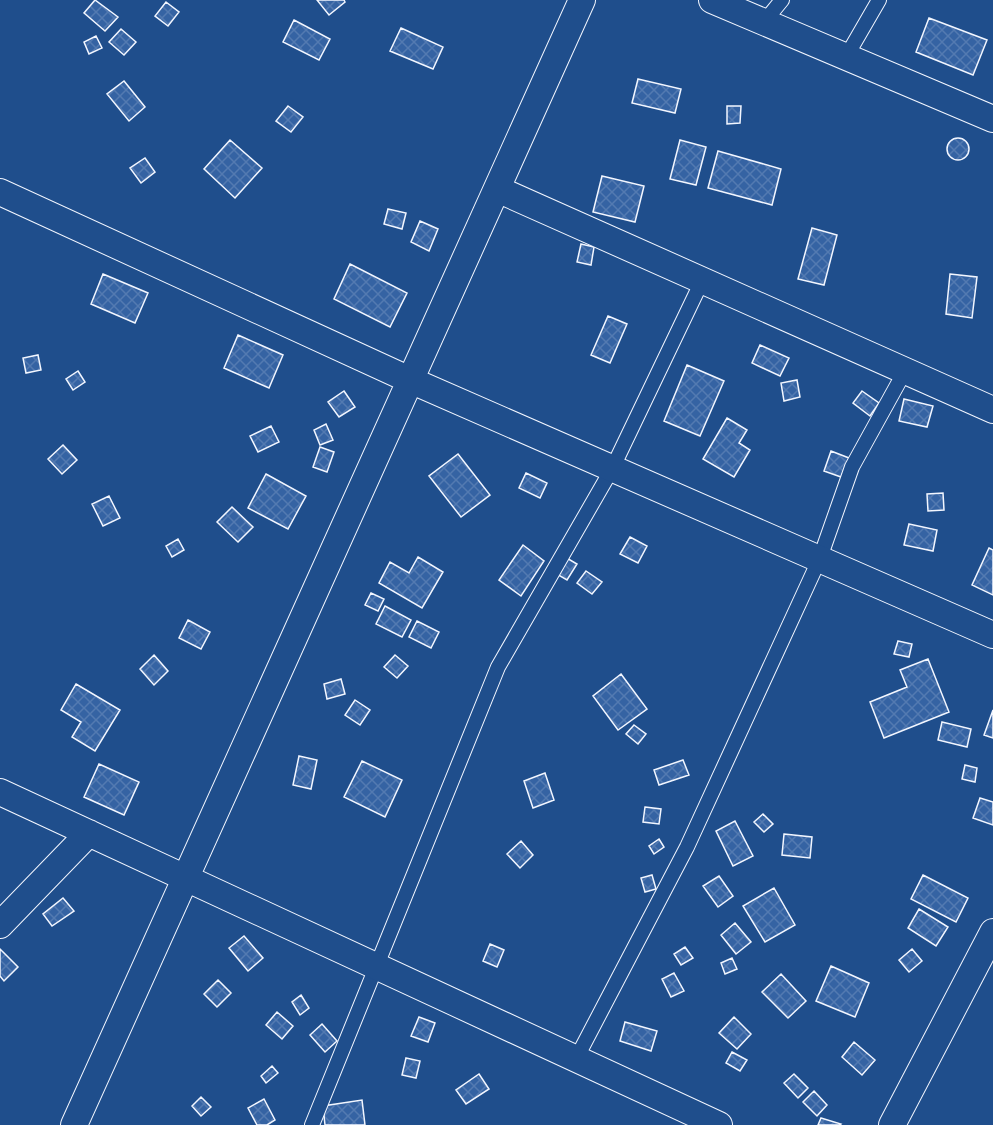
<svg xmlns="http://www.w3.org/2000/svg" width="993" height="1125" font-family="Karla,sans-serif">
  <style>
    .building { fill: url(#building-cross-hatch); stroke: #f2f6ff; stroke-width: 1.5 }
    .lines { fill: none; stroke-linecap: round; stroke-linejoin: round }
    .service-casing { stroke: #f2f6ff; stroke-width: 16 }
    .minor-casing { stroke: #f2f6ff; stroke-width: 28 }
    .service { stroke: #1f4e8c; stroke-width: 14 }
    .minor { stroke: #1f4e8c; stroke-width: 26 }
  </style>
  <defs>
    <pattern id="building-cross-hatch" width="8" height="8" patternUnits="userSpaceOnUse" patternTransform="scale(1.5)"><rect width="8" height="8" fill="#3563a3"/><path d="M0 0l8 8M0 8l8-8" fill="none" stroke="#537ab1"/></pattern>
  </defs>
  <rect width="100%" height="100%" fill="#1f4e8c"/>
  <path class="building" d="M95,0L118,17L105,31L84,13Z
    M317,0H344L345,2L329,15Z
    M166,2L179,12L168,26L155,16Z
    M929,18L987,40L973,75L916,52Z
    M294,20L330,39L319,60L283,42Z
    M401,28L443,47L433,69L390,51Z
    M121,29L136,42L124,55L109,42Z
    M96,36L102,48L89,54L84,42Z
    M638,79L681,89L675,113L632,103Z
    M124,81L145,107L129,121L107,94Z
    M288,106L303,117L291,132L276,121Z
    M727,106H741L740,123L727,124Z
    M947 149a11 11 0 1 1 22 0a11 11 0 1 1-22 0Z
    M230,140L262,168L235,198L204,169Z
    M680,140L706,147L696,185L670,179Z
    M718,151L781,169L772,205L708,188Z
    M145,158L155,172L141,183L130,168Z
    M602,176L644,186L635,222L593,212Z
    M388,209L406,213L402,229L384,224Z
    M420,221L438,229L429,251L411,242Z
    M812,228L837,235L824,285L798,279Z
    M581,244L594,247L591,265L577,262Z
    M350,264L407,293L390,327L334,299Z
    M103,274L148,293L135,323L91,304Z
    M950,274L977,277L972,318L946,314Z
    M608,316L627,324L610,363L591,355Z
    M238,335L283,355L269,388L224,368Z
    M760,345L789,358L780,376L752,363Z
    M38,355L41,370L26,373L23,358Z
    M687,365L724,381L700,436L664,421Z
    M78,371L85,382L73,390L66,379Z
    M797,380L800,397L784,401L781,383Z
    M344,391L355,407L339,417L328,402Z
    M862,391L879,403L870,416L853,403Z
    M904,399L933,406L927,427L899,421Z
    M727,418L747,430L739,443L750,450L734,477L703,459Z
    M326,424L333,440L320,445L314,430Z
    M271,426L279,442L258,452L250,436Z
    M63,445L77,460L62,474L48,459Z
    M320,447L334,452L327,472L313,467Z
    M831,451L849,458L841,477L824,471Z
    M458,454L490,495L461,517L429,476Z
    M526,473L547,483L540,498L519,488Z
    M266,474L306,496L288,529L248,508Z
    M943,493L944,510L928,511L927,494Z
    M109,496L120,518L103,526L92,504Z
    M232,507L253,527L238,542L217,522Z
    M909,524L937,530L933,551L904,545Z
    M630,537L647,546L638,563L620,554Z
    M178,539L184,550L172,557L166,546Z
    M523,545L544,561L521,596L499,580Z
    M989,548L993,550V595L972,585Z
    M418,557L443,572L422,608L379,583L390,562L409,573Z
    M565,557L577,564L567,580L555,573Z
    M586,571L602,582L592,594L577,583Z
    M371,593L384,599L378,611L365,605Z
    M385,606L411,620L402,637L376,624Z
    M188,620L210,632L201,649L179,638Z
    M417,621L439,632L431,648L409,637Z
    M898,641L912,644L909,657L894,654Z
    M154,655L168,671L154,685L140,669Z
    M395,655L408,666L397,678L384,667Z
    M928,659L949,712L884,738L870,702L907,687L900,670Z
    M621,674L647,709L618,730L593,696Z
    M341,679L345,694L327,699L324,684Z
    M76,684L120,710L95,751L72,737L81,722L61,710Z
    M355,700L370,710L360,725L345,715Z
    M993,710V738L984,735Z
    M942,722L971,729L967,747L938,740Z
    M634,725L646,734L638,744L626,734Z
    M299,756L317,760L311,789L293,785Z
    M683,760L689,775L659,785L654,770Z
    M362,761L402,780L385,817L344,797Z
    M99,764L139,782L124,815L84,797Z
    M965,765L977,768L975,782L962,779Z
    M545,773L554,800L533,808L524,781Z
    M980,798L993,802V825L973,818Z
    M645,807L661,809L659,824L643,822Z
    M763,814L773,824L764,832L754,822Z
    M735,821L753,856L733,866L716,831Z
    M784,834L812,837L810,858L782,855Z
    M659,839L664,847L654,854L649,846Z
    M521,841L533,855L520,868L507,854Z
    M652,875L656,889L645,892L641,878Z
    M923,875L968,898L956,922L911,899Z
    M719,876L733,896L718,907L703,886Z
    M774,888L795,925L765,942L743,906Z
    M63,898L74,911L52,926L43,914Z
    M919,909L948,927L936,946L908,928Z
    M735,923L751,942L736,954L721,935Z
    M244,936L263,958L248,971L229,948Z
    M490,944L504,950L497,967L483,961Z
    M685,947L693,958L681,965L674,954Z
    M0,949L18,967L4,981L0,976Z
    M912,949L922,961L909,972L899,960Z
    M732,958L737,969L725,974L721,963Z
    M831,966L869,983L855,1017L816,1001Z
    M674,973L684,991L671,997L662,979Z
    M781,974L806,1001L788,1018L762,992Z
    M218,980L231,993L217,1007L204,994Z
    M301,995L309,1008L300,1015L292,1002Z
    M277,1012L293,1026L282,1039L266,1025Z
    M419,1017L435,1023L428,1042L411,1036Z
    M734,1017L751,1034L737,1049L719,1033Z
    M625,1022L657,1031L651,1051L620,1041Z
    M322,1024L337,1041L325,1052L310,1035Z
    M854,1042L875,1060L862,1075L842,1057Z
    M732,1052L747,1060L740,1071L726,1063Z
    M406,1058L420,1061L416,1078L402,1075Z
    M272,1066L278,1073L266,1083L261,1076Z
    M479,1074L489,1089L466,1104L456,1090Z
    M794,1074L808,1088L798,1098L784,1083Z
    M814,1091L827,1105L817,1116L803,1102Z
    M201,1097L211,1107L201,1116L192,1106Z
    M264,1099L275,1120L267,1125H257L248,1108Z
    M362,1100L365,1125H325L323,1106Z
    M821,1118L841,1124L840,1125H818Z"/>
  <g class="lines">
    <g class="service-casing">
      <path id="service" d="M764,22L782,0
        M846,57L879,0
        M576,1059L687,847L820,558L852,467L905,371
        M312,1125L498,667L612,469L702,281"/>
    </g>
    <g class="minor-casing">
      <path id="minor" d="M712,0L993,119
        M497,189L993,410
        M0,192L410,380L993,635
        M0,792L719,1125
        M0,925L89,833
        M74,1125L582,0
        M892,1125L993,932"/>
    </g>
    <use href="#service" class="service"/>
    <use href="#minor" class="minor"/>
  </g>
</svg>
